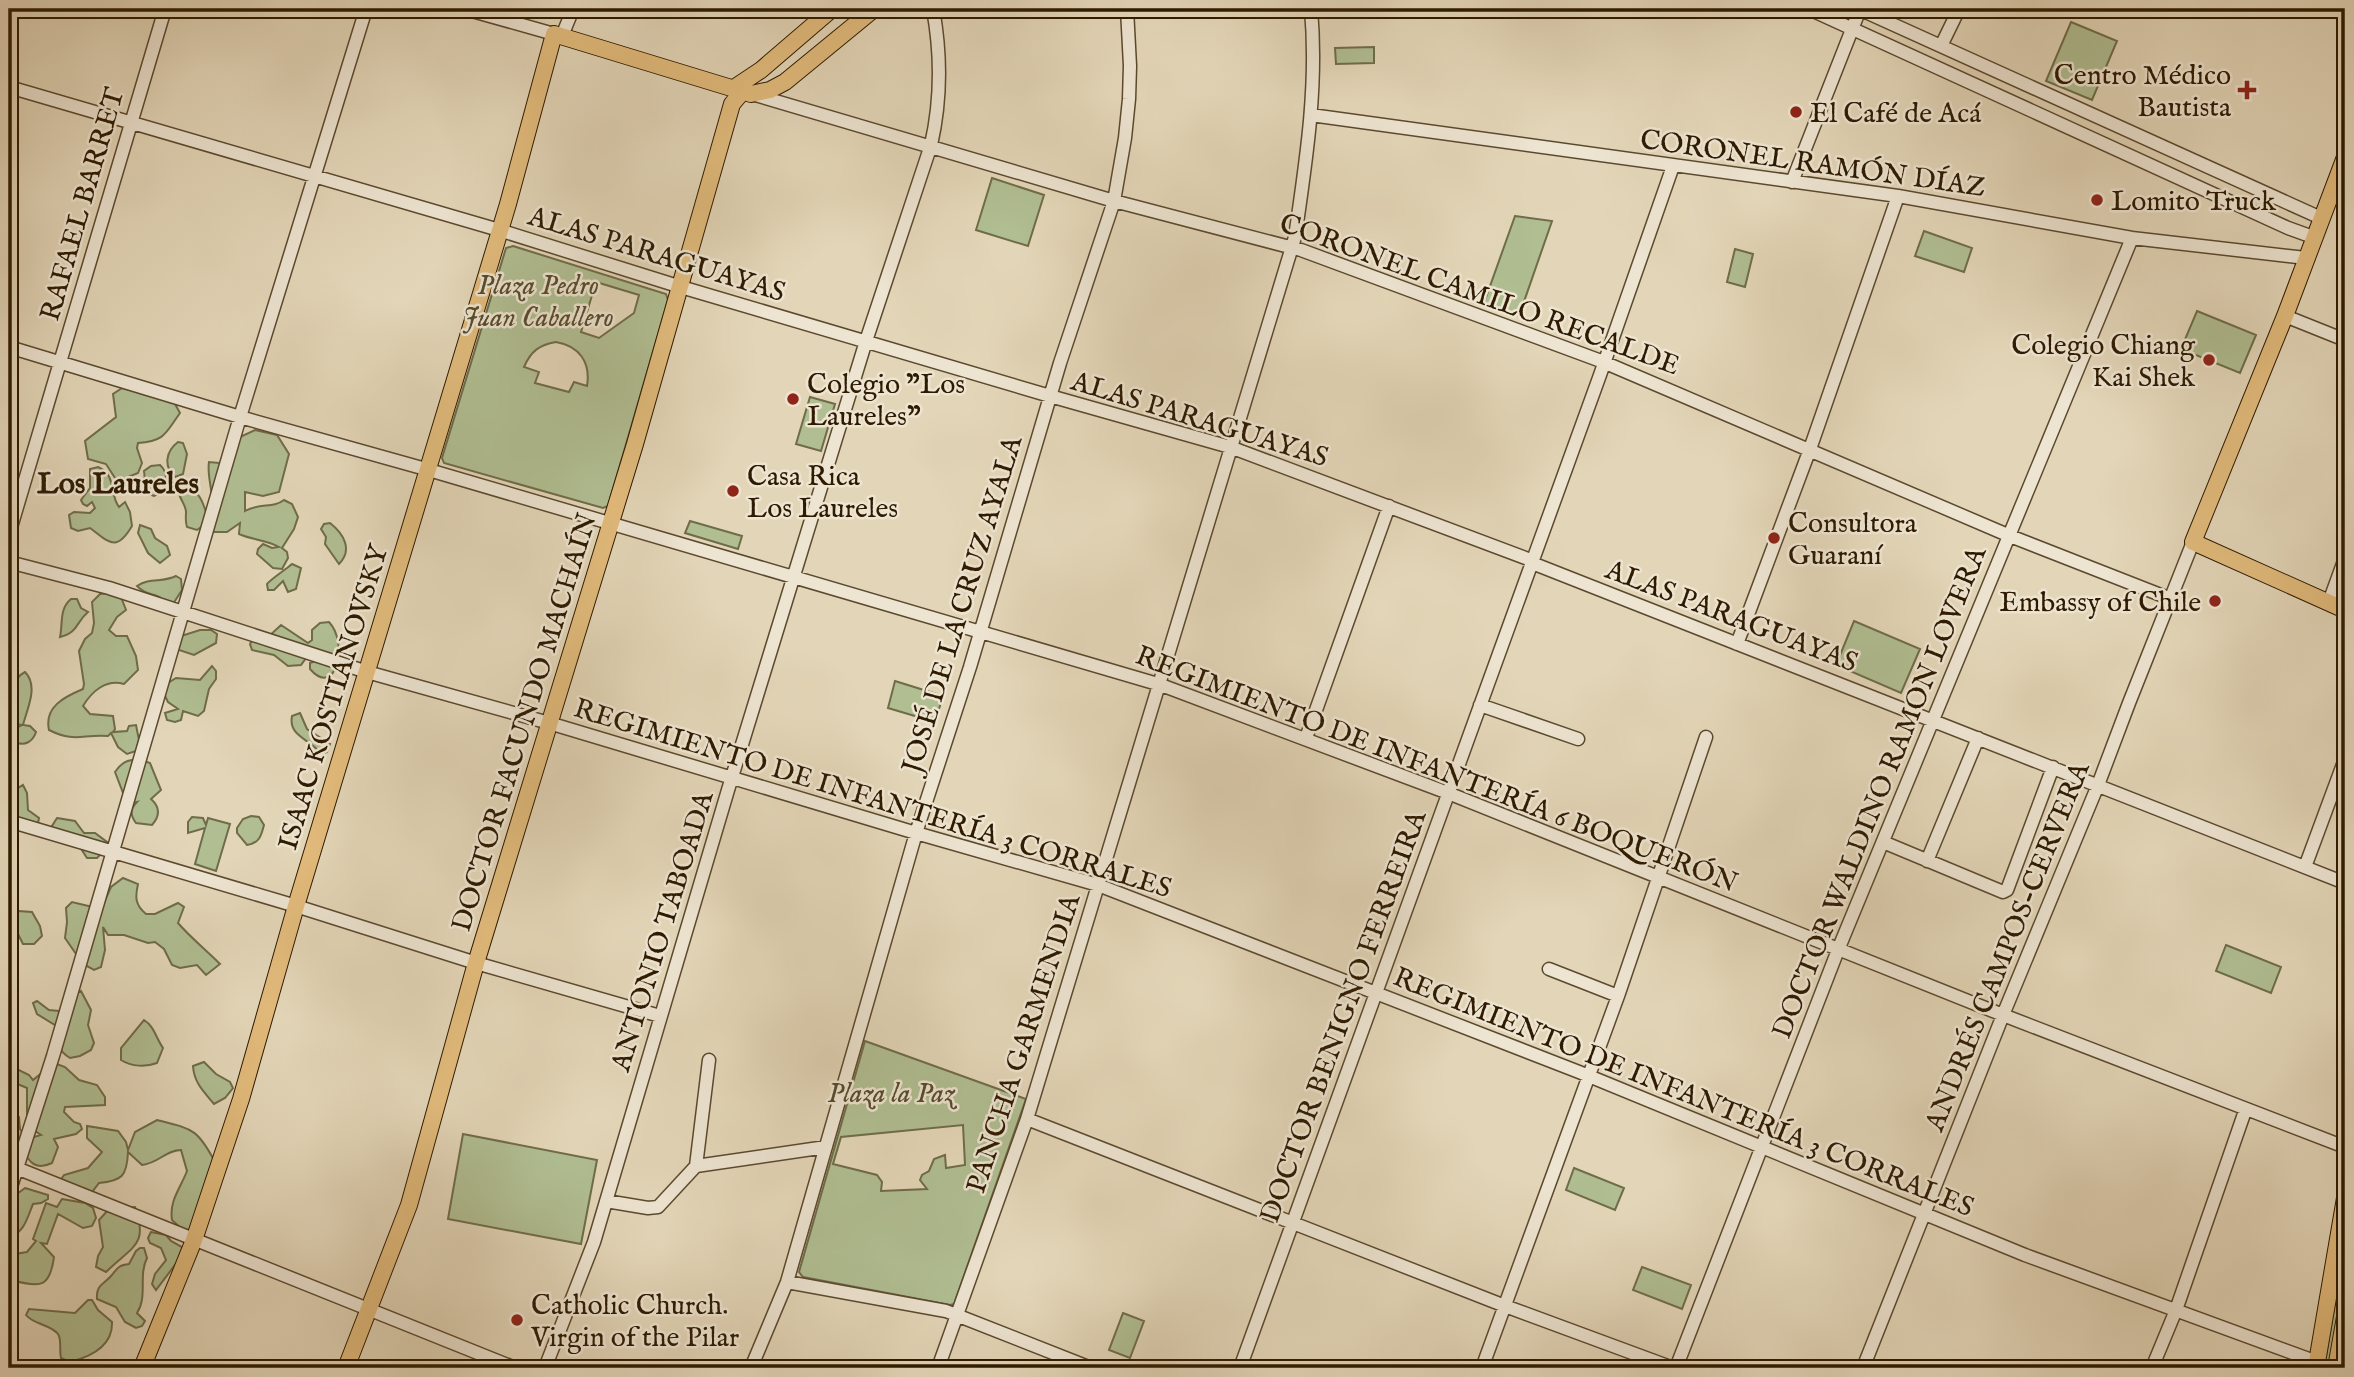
<svg xmlns="http://www.w3.org/2000/svg" width="2354" height="1377" font-family="'IM FELL English',serif">
  <style>
    .green { fill: #b0be92; stroke: #6f6c49; stroke-width: 2; fill-rule: evenodd }
    .lines { fill: none; stroke-linecap: round; stroke-linejoin: round }
    .minor-casing { stroke: #5b492e; stroke-width: 15 }
    .major-casing { stroke: #2e1a00; stroke-width: 18 }
    .minor { stroke: #ede4d1; stroke-width: 12 }
    .major { stroke: #e2bb7c; stroke-width: 16 }
    .poi-dot { fill: #8f2418; stroke: #ede4d1; stroke-width: 2.5 }
    .labels { text-anchor: middle; stroke-width: 5; stroke-linejoin: round; paint-order: stroke }
    .poi-label { font-size: 28px; fill: #2e1a00; stroke: #ede4d1; text-anchor: start }
    .street-label { font-size: 28px; fill: #2e1a00; stroke: #ede4d1 }
    .park-label { font-size: 28px; font-style: italic; fill: #554b2c; stroke: #ede4d1 }
    .neighbourhood-label { font-size: 30px; font-weight: bold; fill: #2e1a00; stroke: #ede4d1 }
  </style>
  <rect width="100%" height="100%" fill="#e3d6b8"/>
  <filter id="stains"><feTurbulence type="fractalNoise" baseFrequency=".00286" numOctaves="4"/><feColorMatrix values="0 0 0 0 .2 0 0 0 0 .09 0 0 0 0 .02 0 0 0 .5 -.17"/></filter>
  <radialGradient id="worn" r=".72"><stop offset=".6" stop-color="#630" stop-opacity="0"/><stop offset="1" stop-color="#630" stop-opacity=".3"/></radialGradient>
  <path class="green" d="M2071,22L2117,41L2092,100L2046,81Z
    M1374,47V63L1336,64L1335,48Z
    M992,178L1044,195L1028,246L976,230Z
    M1515,216L1552,221L1519,316L1484,303Z
    M1924,231L1972,248L1964,272L1915,256Z
    M513,246L666,294L668,300L608,506L603,508L444,463L442,458L506,248ZM596,282L639,295L634,313L599,338L581,332ZM556,342C579,346 591,362 587,386L574,382L569,392L535,383L539,372L524,367C531,351 539,345 556,342Z
    M1735,249L1753,254L1745,287L1727,282Z
    M2197,311L2256,335L2240,373L2181,349Z
    M122,388L144,393L170,395L180,413C165,434 165,441 138,443L137,448L142,463L138,473L121,480L115,478L106,464L88,459L85,441L116,417L113,394Z
    M810,397L835,404L821,451L796,444Z
    M255,430L277,435L289,454L279,492L263,496L245,492V511C261,502 272,509 284,500L292,504L298,517L294,529L282,548L287,552L288,558L282,569L273,568L257,554L258,549L263,544L272,548L279,547C267,540 252,540 239,534L240,523L227,532H213L208,522L197,530L187,527C185,521 186,518 186,512C186,505 180,500 179,493L186,487C200,491 203,503 207,515C218,498 206,481 209,462L230,464L240,437Z
    M178,442L183,443L187,454L183,474L175,477C163,466 166,451 178,442Z
    M160,465C168,472 167,482 164,491L154,496C141,492 146,481 144,471L151,466Z
    M98,467C117,475 109,494 119,507L125,502L130,512L132,526C116,553 109,542 90,528L78,531L71,528L69,515L74,512L90,513L95,508L92,502L87,506L83,504L81,500L90,488V469Z
    M690,521L742,536L738,549L685,533Z
    M330,523C344,534 353,550 339,564L325,544L326,537L321,529L324,524Z
    M140,525L151,529L155,538L167,546L170,555L160,563L148,553L138,533Z
    M292,564L301,568L296,589L288,592L283,581L274,590H268L267,584C271,579 285,570 292,564Z
    M176,576L181,579L182,590L173,604C165,603 164,599 157,596C148,593 144,593 137,586C150,577 162,583 176,576Z
    M119,592L126,610L117,617L109,630L116,636H127L136,656L138,670L124,684C106,679 92,691 83,706L90,714L113,716L115,729L113,732L127,731L129,726L136,725L139,740L136,751L127,754L118,747L111,733L108,736C82,734 75,743 49,730C44,707 64,697 83,689L84,684L79,651L85,639L92,633L94,623L92,602L100,594Z
    M71,599H77L81,608L88,612C75,623 79,632 60,637C63,623 59,609 71,599Z
    M1854,621L1920,649L1901,693L1836,665Z
    M329,622C349,643 336,699 310,669V663L322,659L309,654L301,665L288,666L274,655L252,650L250,644L254,637L265,640L281,625L308,643L312,640V630L320,623Z
    M200,630H211L217,634L216,643L194,655L179,650L177,645L181,636Z
    M212,666L216,671V679L209,689L204,711L198,716L183,711L181,720L175,722L167,720L165,713L178,709L168,702L164,694L168,683L176,678L200,680Z
    M25,672C39,686 27,709 23,725L30,726L36,732C33,741 25,747 15,742L14,729L22,725L9,723C9,707 8,680 25,672Z
    M895,681L943,696L935,722L888,708Z
    M300,713L307,729L330,744L327,752L321,754C311,739 288,737 292,716Z
    M139,759L150,763L161,790L151,799C160,807 160,816 152,825L136,823C130,815 130,809 137,802L132,803L125,798L115,772C122,762 127,760 139,759Z
    M23,785L27,793L28,810L39,818L37,829L10,816L18,788Z
    M251,816L259,817L264,825C261,837 259,843 247,845L237,833V828L243,819Z
    M192,817L203,818L206,825L208,818L230,824L216,871L195,864L205,828L188,833V822Z
    M57,818L75,821L84,833H95L107,842L105,850L97,858H87L76,841L50,836L52,826Z
    M123,878L138,884C135,897 135,905 146,914H155L178,903L184,907L178,923C191,938 206,950 220,964L206,975L197,965L180,968L172,965L164,949L155,942L148,943L124,935H108L103,927L105,950L101,967L94,970L83,964L65,938L67,922L66,908L72,902L101,909L111,887Z
    M18,911L32,912L40,926L42,936L34,944H23L12,922Z
    M2226,945L2281,967L2271,993L2216,971Z
    M81,991L91,1010L88,1025L94,1043L91,1050L80,1056L70,1058C56,1050 58,1041 58,1027L37,1014L33,1003L37,1001L49,1010L59,1011L66,1015L76,994Z
    M144,1020C154,1026 156,1038 163,1048L157,1063C146,1067 132,1067 121,1060V1048Z
    M865,1041L1026,1099L954,1304L950,1305L803,1277L799,1272ZM963,1125L965,1165L946,1168L945,1155L934,1159L929,1171L922,1175L920,1180L927,1189L881,1191L882,1182L877,1175L833,1164L841,1137Z
    M204,1062L216,1074L230,1082L233,1088L225,1098L214,1104C204,1092 194,1083 193,1066Z
    M54,1063L65,1067L79,1080L97,1085L105,1097V1105L65,1107L64,1112L74,1122L80,1124L82,1129L76,1134L54,1139L58,1147L52,1163C37,1170 29,1164 23,1149L17,1158L9,1159V1148L13,1136L9,1116L12,1112L19,1117L20,1129L27,1139L41,1135L27,1126V1088L15,1083L12,1073L19,1070L29,1075L33,1080Z
    M157,1120C193,1129 198,1129 216,1164L194,1240L172,1220C169,1201 180,1189 187,1171L181,1150C166,1150 159,1163 142,1165L128,1152C127,1176 122,1181 99,1183L89,1196L57,1185L64,1175L88,1168L102,1152L87,1138V1126L118,1131L126,1142L128,1150L135,1132Z
    M463,1134L597,1160L581,1244L448,1219Z
    M1574,1168L1624,1188L1615,1210L1566,1190Z
    M25,1188L48,1195V1199L41,1203L33,1204C28,1216 24,1234 9,1237L10,1199Z
    M62,1199L85,1203L93,1208L96,1218L92,1226L83,1228L58,1214L47,1244L41,1243L54,1257C50,1286 42,1288 15,1281L12,1264L15,1254L27,1252L36,1241L33,1239L46,1203L57,1207Z
    M135,1207C149,1246 132,1246 106,1272L96,1267L98,1256L103,1247L99,1220L109,1209Z
    M151,1232L166,1235L171,1241L182,1247L181,1257L156,1290L152,1284L155,1274L166,1260L161,1248L150,1243L148,1238Z
    M2345,1241V1300L2334,1368H2324Z
    M140,1248H144L147,1258C138,1276 148,1296 137,1313L145,1321L142,1326L136,1328L125,1322L116,1307L97,1299C96,1285 103,1285 111,1276C117,1269 118,1265 129,1264L136,1251Z
    M1642,1267L1691,1285L1682,1309L1633,1290Z
    M88,1300H92L98,1310L112,1322C113,1346 90,1357 70,1362L61,1358C59,1350 62,1340 58,1334C50,1324 34,1325 26,1315L29,1309L75,1313Z
    M1123,1313L1144,1321L1130,1358L1109,1350Z"/>
  <g class="lines">
    <g class="minor-casing">
      <path id="minor" d="M465,9L554,34
        M1809,9L2288,228L2313,237
        M1859,9L2321,218
        M562,36L573,9
        M1941,46L1959,9
        M9,87L499,230L681,287L1050,396L1230,447L1528,559L1532,563L2345,883
        M752,94L1114,201L1301,250L1601,361L2010,536L2171,599
        M1311,115L1898,196L2132,238L2306,258
        M1792,182L1860,9
        M2285,316L2345,340
        M9,347L240,417L422,468L1161,685L1448,793L2003,1015L2345,1147
        M9,534L165,9
        M9,562L109,588L367,672L549,723L916,833L1098,885L1579,1072L2025,1255L2317,1362
        M2329,602L2345,558
        M1737,644L1810,449L1898,196
        M1480,705L1578,739
        M1306,738L1389,506
        M9,821L296,906L476,963L660,1016
        M1883,842L2003,892L2007,890L2053,767
        M1927,861L1978,738
        M2305,867L2345,759
        M1549,969L1618,996
        M1027,1119L1505,1306L1673,1368
        M9,1165L515,1368
        M696,1166L709,1060
        M9,1193L53,1056L240,417L366,9
        M606,1201L648,1208L658,1207L696,1166L826,1147
        M787,1282L946,1311L1091,1368
        M545,1368L594,1242L728,790L866,341L931,145C941,101 941,53 933,9
        M751,1368L787,1282L916,833L970,667L1060,363L1114,201L1125,138L1129,99L1130,66L1127,9
        M938,1368L1027,1119L1295,237C1306,161 1318,86 1311,9
        M1240,1368L1600,375L1673,166
        M1482,1368L1618,996L1706,737
        M1676,1368L1838,950L2132,238
        M1863,1368L2003,1015L2098,785L2129,703L2193,542
        M2152,1368L2176,1310L2245,1111"/>
    </g>
    <g class="major-casing">
      <path id="major" d="M734,88L761,70L832,9
        M2345,157L2285,316L2193,542L2345,610
        M142,1368L194,1240L241,1099L296,906L508,204L554,34L751,94L770,90L785,82L874,9
        M346,1368L409,1205L476,963L635,444L732,104L743,91
        M2316,1368L2345,1198
        M2336,1368L2345,1317"/>
    </g>
    <use href="#minor" class="minor"/>
    <use href="#major" class="major"/>
  </g>
  <g class="poi-dot">
    <path d="M2243.5 79.5h7v7h7v7h-7v7h-7v-7h-7v-7h7z"/>
    <circle cx="1796" cy="112" r="7"/>
    <circle cx="2097" cy="200" r="7"/>
    <circle cx="2209" cy="360" r="7"/>
    <circle cx="793" cy="399" r="7"/>
    <circle cx="733" cy="491" r="7"/>
    <circle cx="1774" cy="538" r="7"/>
    <circle cx="2215" cy="601" r="7"/>
    <circle cx="517" cy="1320" r="7"/>
  </g>
  <g class="labels">
    <g class="poi-label">
      <text x="2231" y="84" text-anchor="end">Centro Médico<tspan x="2231" dy="32">Bautista</tspan></text>
      <text x="1810" y="122">El Café de Acá</text>
      <text x="2111" y="210">Lomito Truck</text>
      <text x="2195" y="354" text-anchor="end">Colegio Chiang<tspan x="2195" dy="32">Kai Shek</tspan></text>
      <text x="807" y="393">Colegio "Los<tspan x="807" dy="32">Laureles"</tspan></text>
      <text x="747" y="485">Casa Rica<tspan x="747" dy="32">Los Laureles</tspan></text>
      <text x="1788" y="532">Consultora<tspan x="1788" dy="32">Guaraní</tspan></text>
      <text x="2201" y="611" text-anchor="end">Embassy of Chile</text>
      <text x="531" y="1314">Catholic Church.<tspan x="531" dy="32">Virgin of the Pilar</tspan></text>
    </g>
    <g class="street-label">
      <text transform="translate(1813 162) rotate(8)" y="10">CORONEL RAMÓN DÍAZ</text>
      <text transform="translate(81 204) rotate(-74)" y="10">RAFAEL BARRET</text>
      <text transform="translate(657 253) rotate(17)" y="10">ALAS PARAGUAYAS</text>
      <text transform="translate(1480 293) rotate(20)" y="10">CORONEL CAMILO RECALDE</text>
      <text transform="translate(1200 418) rotate(17)" y="10">ALAS PARAGUAYAS</text>
      <text transform="translate(961 604) rotate(-73)" y="10">JOSÉ DE LA CRUZ AYALA</text>
      <text transform="translate(1732 615) rotate(21)" y="10">ALAS PARAGUAYAS</text>
      <text transform="translate(332 697) rotate(-73)" y="10">ISAAC KOSTIANOVSKY</text>
      <text transform="translate(523 722) rotate(-73)" y="10">DOCTOR FACUNDO MACHAÍN</text>
      <text transform="translate(1437 768) rotate(21)" y="10">REGIMIENTO DE INFANTERÍA 6 BOQUERÓN</text>
      <text transform="translate(1878 792) rotate(-68)" y="10">DOCTOR WALDINO RAMON LOVERA</text>
      <text transform="translate(873 797) rotate(17)" y="10">REGIMIENTO DE INFANTERÍA 3 CORRALES</text>
      <text transform="translate(661 931) rotate(-73)" y="10">ANTONIO TABOADA</text>
      <text transform="translate(2006 946) rotate(-68)" y="10">ANDRÉS CAMPOS-CERVERA</text>
      <text transform="translate(1342 1016) rotate(-70)" y="10">DOCTOR BENIGNO FERREIRA</text>
      <text transform="translate(1022 1043) rotate(-72)" y="10">PANCHA GARMENDIA</text>
      <text transform="translate(1684 1091) rotate(22)" y="10">REGIMIENTO DE INFANTERÍA 3 CORRALES</text>
    </g>
    <g class="park-label">
      <text x="538" y="294">Plaza Pedro<tspan x="538" dy="32">Juan Caballero</tspan></text>
      <text x="891" y="1102">Plaza la Paz</text>
    </g>
    <g class="neighbourhood-label">
      <text x="118" y="493">Los Laureles</text>
    </g>
  </g>
  <rect width="2354" height="1377" fill="none" stroke="#e3d6b8" stroke-width="35"/>
  <rect x="10" y="10" width="2333" height="1356" fill="none" stroke="#2e1a00" stroke-width="3.5"/>
  <rect x="18" y="18" width="2319" height="1342" fill="none" stroke="#2e1a00" stroke-width="2"/>
  <rect width="100%" height="100%" filter="url(#stains)"/>
  <rect width="100%" height="100%" fill="url(#worn)"/>
</svg>
